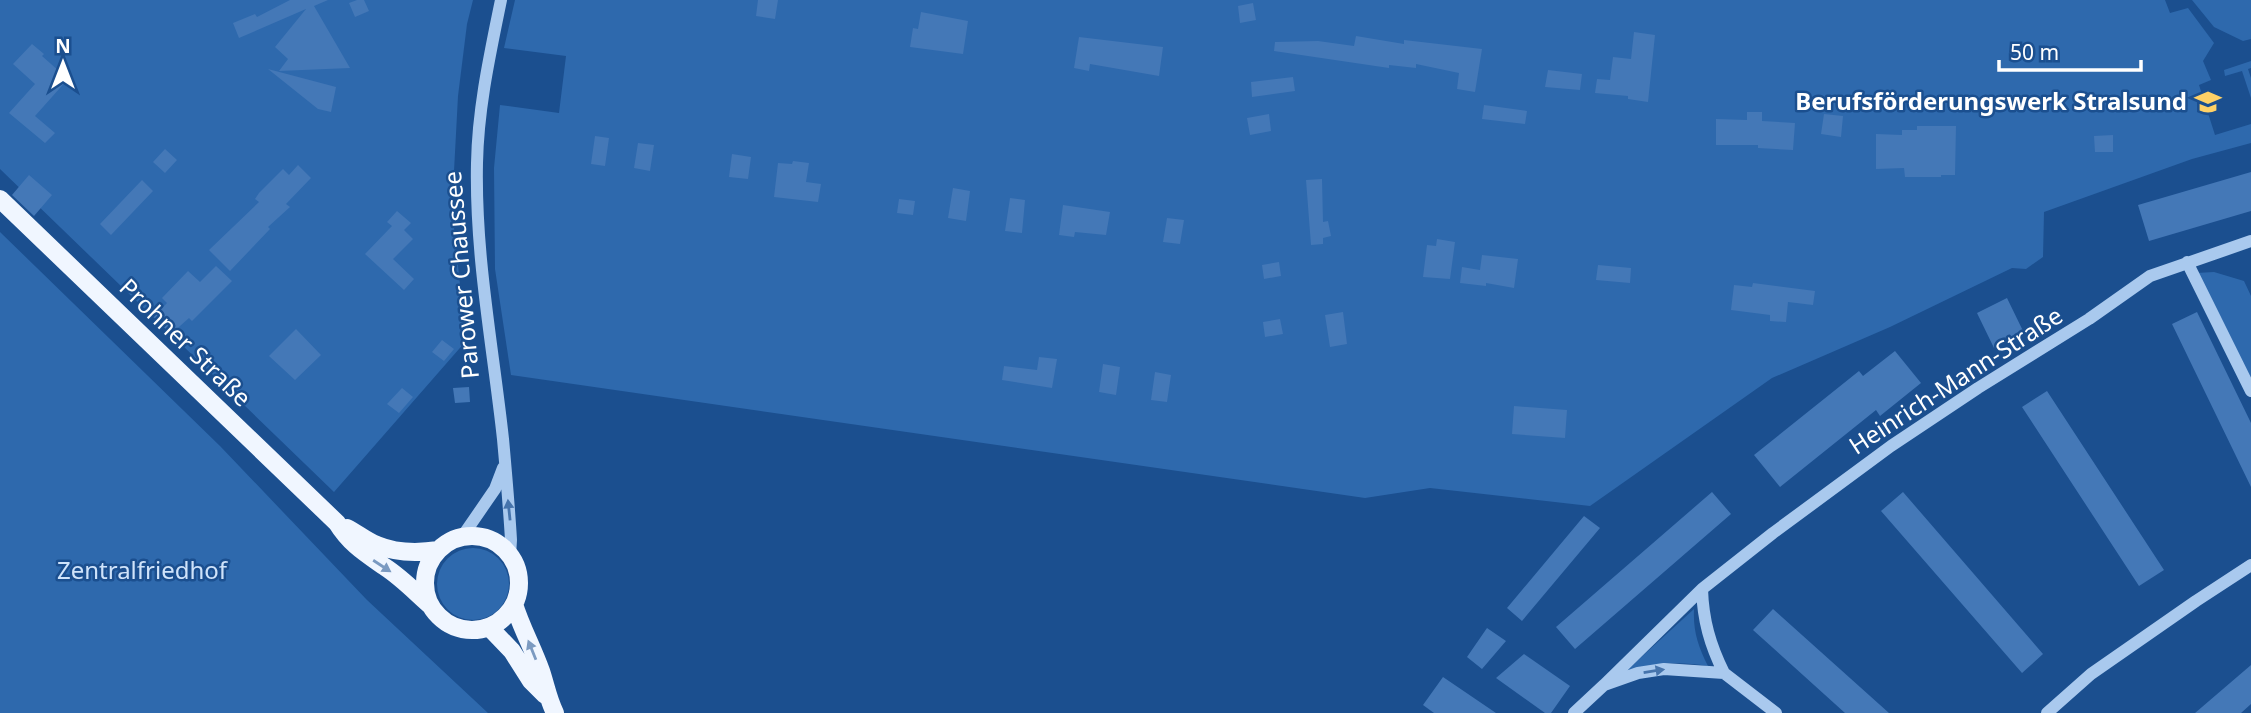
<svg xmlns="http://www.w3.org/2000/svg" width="2251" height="713" font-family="'Noto Sans',sans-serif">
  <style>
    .green { fill: #2e69ad }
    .building { fill: #4478b7 }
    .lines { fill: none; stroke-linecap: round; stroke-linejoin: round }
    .minor { stroke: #a9c9ee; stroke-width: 12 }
    .major { stroke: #f0f6ff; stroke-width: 18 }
    .oneway { fill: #4674ac }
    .oneway2 { fill: #7b9ac1 }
    .labels { text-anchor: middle; stroke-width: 5; stroke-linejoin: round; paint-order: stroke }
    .poi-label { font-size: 24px; font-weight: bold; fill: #fff; stroke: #1b4f8f; text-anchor: end }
    .street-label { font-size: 24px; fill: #fff; stroke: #1b4f8f }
    .park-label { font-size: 24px; fill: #cfe3fa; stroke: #1b4f8f }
  </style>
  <rect width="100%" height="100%" fill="#1b4f8f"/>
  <path class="green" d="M0,0H473L467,24L458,96L452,209L466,341L334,492L0,169Z
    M515,0H2165L2170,13L2188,8L2214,43L2203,61L2211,80L2199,85L2215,135L2251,124V143L2192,159L2044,212L2043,257L2026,269L2012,268L1890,327L1772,378L1590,506L1430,488L1365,498L511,375L495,269L494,168L500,105L559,113L566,56L504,48Z
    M2192,0H2251V39L2243,41L2214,27Z
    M2251,61V68L2248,69L2251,78V98L2242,71L2225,76L2224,70Z
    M0,232L220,446L367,600L488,713H0Z
    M2214,272L2244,281L2251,296V378L2196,273Z
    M437 584a36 36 0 1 1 72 0a36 36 0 1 1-72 0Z
    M1694,609C1693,631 1698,646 1708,666C1676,661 1658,663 1626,671Z"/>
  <path class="building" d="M290,0H328L314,6L350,68L279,71L288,59L275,47L306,9L239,38L233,23L255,14L257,17Z
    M357,0H364L369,11L355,17L349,3Z
    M758,0H778L775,19L756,16Z
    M1253,3L1256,20L1240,23L1238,6Z
    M921,12L968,21L963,54L910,47L913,28L918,29Z
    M1634,32L1655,35L1648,102L1628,99V96L1595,93L1597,79L1610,80L1613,57L1631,59Z
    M1356,36L1404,44V40L1482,49L1475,92L1457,89L1459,73L1416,64V68L1389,65V68L1274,51L1275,42L1318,41L1354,46Z
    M1079,37L1163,47L1159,76L1090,64L1089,71L1074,68Z
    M32,44L44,54L42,56L68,79L35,116L55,133L45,143L9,113L35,84L13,64Z
    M268,69L336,87L331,112L318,109Z
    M1548,70L1582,74L1580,90L1545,87Z
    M1293,77L1295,91L1252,97L1251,82Z
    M1484,105L1527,111L1525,124L1482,119Z
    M1747,112H1762V121L1795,123L1793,150L1758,148V145H1716V119L1747,120Z
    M1269,114L1271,131L1250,135L1247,118Z
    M1824,114L1843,116L1841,137L1821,134Z
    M1917,126H1956L1955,175H1941V177H1905L1904,168L1876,169V134L1902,135V130H1917Z
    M2113,135V152H2095L2094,136Z
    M595,136L609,138L605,166L591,164Z
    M638,143L654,145L650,171L634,168Z
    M165,149L177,160L165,173L153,162Z
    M732,154L751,157L748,179L729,177Z
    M793,161L809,163L806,182L821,184L818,202L774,197L778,163L792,164Z
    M298,165L311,178L286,204L290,207L268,227L270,229L230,271L209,250L259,202L255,199L259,193L283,169L289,175Z
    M2251,172V211L2149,241L2138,205Z
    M29,175L52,195L34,216L12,195Z
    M1322,179L1323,222L1328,221L1331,236L1323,238V244L1311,245L1306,180Z
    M142,180L153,191L111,235L100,224Z
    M953,188L970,191L966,221L948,218Z
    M1010,198L1025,200L1022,233L1005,231Z
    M899,199L915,201L913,215L897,213Z
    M1063,205L1110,212L1106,235L1075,232L1074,237L1059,235Z
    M397,211L411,223L404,230L413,239L393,259L414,279L404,290L365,254L392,226L387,222Z
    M1167,218L1184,220L1180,244L1163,242Z
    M1437,239L1455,242L1450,279L1423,277L1427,245L1436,246Z
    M1482,255L1518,259L1514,288L1486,283V286L1460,283L1462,267L1480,270Z
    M1279,262L1281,276L1264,279L1262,265Z
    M1598,265L1631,268L1630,283L1596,280Z
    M216,266L232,281L192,321L189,318L171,334L154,317L167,303L162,298L188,271L200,282Z
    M1753,283L1815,291L1813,305L1788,302L1786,322L1770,321V315L1731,310L1734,285L1752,287Z
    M2007,298L2024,333L1994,348L1977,313Z
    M1343,312L1347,344L1330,347L1325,315Z
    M2197,312L2251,423V487L2172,324Z
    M1280,319L1283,334L1265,337L1263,322Z
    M296,329L321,355L295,380L269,356Z
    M442,340L454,349L444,361L432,352Z
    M1895,351L1921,383L1880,416L1876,410L1780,487L1754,455L1859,371L1863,376Z
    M1039,357L1057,359L1052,388L1002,380L1004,366L1037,370Z
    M1103,364L1120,367L1116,395L1099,392Z
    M1155,372L1171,375L1167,402L1151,400Z
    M469,387L470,402L455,403L453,388Z
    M402,388L413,397L399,413L387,404Z
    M2047,391L2164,570L2139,586L2022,407Z
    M1514,406L1567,410L1565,438L1512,434Z
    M1712,492L1731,514L1575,649L1556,627Z
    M1903,492L2043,654L2022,673L1881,511Z
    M1584,516L1600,528L1522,621L1507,608Z
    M1773,609L1889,713H1845L1753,630Z
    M1487,628L1506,641L1482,669L1467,657Z
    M1524,654L1570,686L1551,713H1545L1496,678Z
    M2251,665V704L2241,713H2195Z
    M1443,677L1496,713H1434L1423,705Z"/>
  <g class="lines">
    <path class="minor" d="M501,0C490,54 478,108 477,163C475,256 493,347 503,439C506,472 509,506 511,540L510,556
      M2187,262L2251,391
      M462,537L495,489L503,468
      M1702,589C1703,620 1710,645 1724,673
      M1604,685L1702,589L1773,533L1891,446L1978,388L2089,319L2150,276L2251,241
      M1574,713L1604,685L1638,673L1664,669L1724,673L1776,713
      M2047,713L2091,674L2196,601L2251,565"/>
    <path class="major" d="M0,199L337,523C350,544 365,553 385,567C402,578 416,593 431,606
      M347,528C357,533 366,541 377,545C396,553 419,553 439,550
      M425 583a47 47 0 1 1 94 0a47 47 0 1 1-94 0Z
      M514,604C521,627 533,648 541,671C546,686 548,699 555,713
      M489,627L512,651L531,681L545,695"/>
  </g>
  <defs><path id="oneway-solid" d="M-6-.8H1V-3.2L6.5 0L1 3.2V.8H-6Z" transform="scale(1.75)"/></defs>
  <g class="oneway">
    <use href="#oneway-solid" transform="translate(509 510) rotate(-96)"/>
    <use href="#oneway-solid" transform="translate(1654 671) rotate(-9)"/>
  </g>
  <g class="oneway2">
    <use href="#oneway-solid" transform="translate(382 566) rotate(33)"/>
    <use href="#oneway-solid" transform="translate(532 650) rotate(-112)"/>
  </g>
  <defs>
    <g id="school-bare" transform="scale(2.1)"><path d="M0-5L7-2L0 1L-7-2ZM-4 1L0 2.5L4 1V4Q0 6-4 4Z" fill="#ffd166" stroke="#1b4f8f" stroke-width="2.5" paint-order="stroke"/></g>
  </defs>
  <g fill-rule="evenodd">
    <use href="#school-bare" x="2208" y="102"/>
  </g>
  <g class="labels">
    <g class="poi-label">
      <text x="2187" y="110">Berufsförderungswerk Stralsund</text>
    </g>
    <g class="street-label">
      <text transform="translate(462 275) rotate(-95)" y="8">Parower Chaussee</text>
      <text transform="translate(185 343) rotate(44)" y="8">Prohner Straße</text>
      <text transform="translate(1956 381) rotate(-33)" y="8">Heinrich-Mann-Straße</text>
    </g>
    <g class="park-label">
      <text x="142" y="579">Zentralfriedhof</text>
    </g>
  </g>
  <g transform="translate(63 63)" stroke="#1b4f8f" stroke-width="5" paint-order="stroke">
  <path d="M0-5L12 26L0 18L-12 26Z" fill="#ffffff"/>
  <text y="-10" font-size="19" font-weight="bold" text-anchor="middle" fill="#ffffff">N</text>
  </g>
  <path d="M1999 60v10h142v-10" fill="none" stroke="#ffffff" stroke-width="3.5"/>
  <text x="2010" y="60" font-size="21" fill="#ffffff" stroke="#1b4f8f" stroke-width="5" paint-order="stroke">50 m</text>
</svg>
